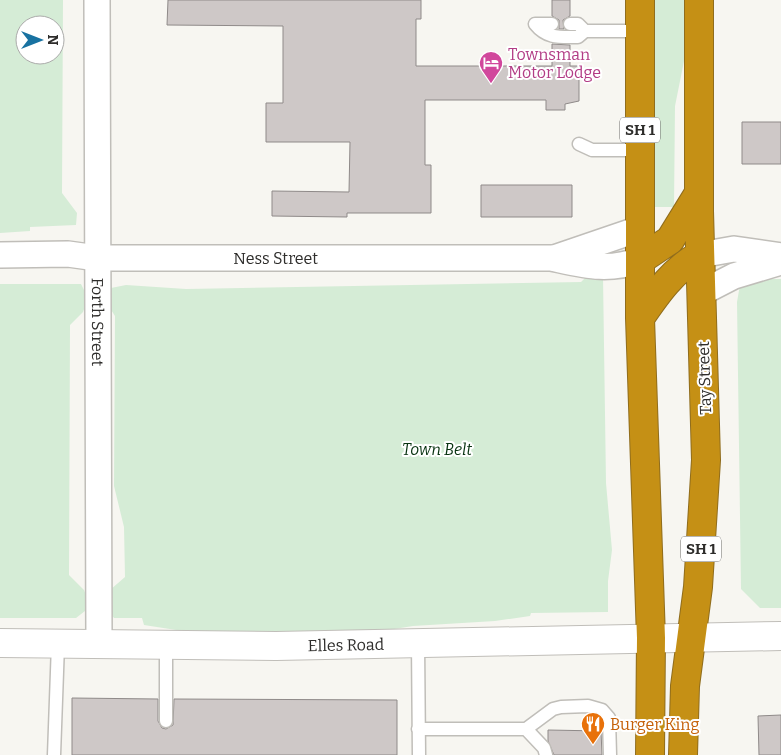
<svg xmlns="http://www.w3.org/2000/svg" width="781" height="755" font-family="Bitter,serif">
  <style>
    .green { fill: #d5ecd6; fill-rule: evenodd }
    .building { fill: #cec8c7; stroke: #8f8a89 }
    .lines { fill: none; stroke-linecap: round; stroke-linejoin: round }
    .lane-casing { stroke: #c0beb9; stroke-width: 15 }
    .street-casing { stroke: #c0beb9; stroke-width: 28 }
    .secondary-casing { stroke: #c0beb9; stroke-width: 30 }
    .highway-casing { stroke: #906d1d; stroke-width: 30 }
    .lane { stroke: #fff; stroke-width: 12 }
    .street { stroke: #fff; stroke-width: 25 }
    .secondary { stroke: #fff; stroke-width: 28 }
    .highway { stroke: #c59015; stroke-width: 28 }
    .labels { text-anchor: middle; stroke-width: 4; stroke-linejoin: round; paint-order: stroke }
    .shield { fill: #fff; stroke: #6d6c6b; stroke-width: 1 }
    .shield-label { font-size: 15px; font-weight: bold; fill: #2e2d2b }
    .hotel-label { font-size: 16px; fill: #b23c85; stroke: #fff; text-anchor: start }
    .street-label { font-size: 16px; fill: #2e2d2b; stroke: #fff }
    .park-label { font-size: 16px; font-style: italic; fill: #083311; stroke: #fff }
    .food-label { font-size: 16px; fill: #c56008; stroke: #fff; text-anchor: start }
  </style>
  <rect width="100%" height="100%" fill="#f7f6f1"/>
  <path class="green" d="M0,0H63L62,193L77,213L76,225L30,227V231L0,233ZM25,25H55V55H25Z
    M653,0H686L685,56L675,106L674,207H653Z
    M587,276H603L606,483L612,550L608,581V612L531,613L530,616L495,621L413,626L369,633L189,632L144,625L142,618H114L105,606L110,590L125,577L124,527L114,486L115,316L108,305L111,288L126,285L186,289L581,282Z
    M741,279H781V608H760L741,589L737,302Z
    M0,284H81L88,298L83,312L70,325L69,575L84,590L89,603L85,611L76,618H0Z"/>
  <path class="building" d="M168,0H421V19H416V66H552V44L570,45V66H579V101L565,104V110H546V100H425V165H431V213H347V217L272,216V191L349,192L350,142H266V103H283V26L167,25Z
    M552,0H570V16L563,20L564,29H559V20L552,16Z
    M742,122H781V164H742Z
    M481,185H572V217H481Z
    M72,698L158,699V721L162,728L166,729L173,725L174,699L397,700V755H72Z
    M781,715V755H759L758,716Z
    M548,730L601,731L602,755H554L548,741Z"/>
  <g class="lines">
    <g class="lane-casing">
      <path id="lane" d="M535,24C547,39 560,37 578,37L585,31
        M535,24H552
        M570,24H578L585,31H640
        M579,144L592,150H640
        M418,643L419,755
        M166,645V721
        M418,729H526L553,709L561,707L588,706L602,710L609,718L610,755
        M526,729L544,748L546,755
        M54,755L58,644"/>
    </g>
    <g class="street-casing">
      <g id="street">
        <path id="s1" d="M97,0L99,645"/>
        <path id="s2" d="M0,255L68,254L97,258H551C584,265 607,272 640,260"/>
        <path d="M700,255L734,249L781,256"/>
        <path d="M554,258L639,229"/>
        <path d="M701,293L734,276L781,262"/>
      </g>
    </g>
    <g class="secondary-casing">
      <g id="secondary">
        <path id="s3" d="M0,643L276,646L781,636"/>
      </g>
    </g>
    <g class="highway-casing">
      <path id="highway" d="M640,0V318L651,638L650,755
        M640,260L670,240L699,193
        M640,318C657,293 673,270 700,255
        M683,755L685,686L698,587L706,460L699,211V0"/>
    </g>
    <use href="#lane" class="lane"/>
    <use href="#street" class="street"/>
    <use href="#secondary" class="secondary"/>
    <use href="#highway" class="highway"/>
  </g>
  <defs>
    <g id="hotel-pin" transform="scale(1.25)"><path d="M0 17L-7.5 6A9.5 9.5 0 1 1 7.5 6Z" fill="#d1479c" stroke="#fff"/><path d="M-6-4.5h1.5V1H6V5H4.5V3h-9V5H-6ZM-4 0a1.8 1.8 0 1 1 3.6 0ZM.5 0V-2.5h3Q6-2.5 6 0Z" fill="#fff"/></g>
    <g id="restaurant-pin" transform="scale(1.25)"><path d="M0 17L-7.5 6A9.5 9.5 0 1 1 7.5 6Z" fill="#e8710a" stroke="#fff"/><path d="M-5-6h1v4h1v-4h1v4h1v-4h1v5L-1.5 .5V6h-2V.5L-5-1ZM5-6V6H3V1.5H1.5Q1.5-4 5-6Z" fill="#fff"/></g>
  </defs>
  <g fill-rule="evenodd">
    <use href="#hotel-pin" x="491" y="63"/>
    <use href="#restaurant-pin" x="593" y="724"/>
  </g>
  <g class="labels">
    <g class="shield">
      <rect x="620" y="117.5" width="40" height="25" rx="4"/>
      <rect x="681" y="536.5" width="40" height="25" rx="4"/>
    </g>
    <g class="shield-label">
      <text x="640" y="135">SH 1</text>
      <text x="701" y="554">SH 1</text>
    </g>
    <g class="hotel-label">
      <text x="508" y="60">Townsman<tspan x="508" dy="18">Motor Lodge</tspan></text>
    </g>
    <g class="street-label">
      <text dy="6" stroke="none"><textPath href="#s2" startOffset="276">Ness Street</textPath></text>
      <text dy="6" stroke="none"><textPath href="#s1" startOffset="322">Forth Street</textPath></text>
      <text transform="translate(704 378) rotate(-92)" y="6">Tay Street</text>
      <text dy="6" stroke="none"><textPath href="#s3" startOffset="346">Elles Road</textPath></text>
    </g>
    <g class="park-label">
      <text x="437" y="455">Town Belt</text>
    </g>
    <g class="food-label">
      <text x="610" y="730">Burger King</text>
    </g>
  </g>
  <g transform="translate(40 40) rotate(90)"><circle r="24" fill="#ffffff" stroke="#ababaa"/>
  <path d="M0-4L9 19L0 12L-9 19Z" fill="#1872a1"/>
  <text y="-8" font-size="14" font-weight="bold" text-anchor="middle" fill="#2e2d2b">N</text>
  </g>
</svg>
